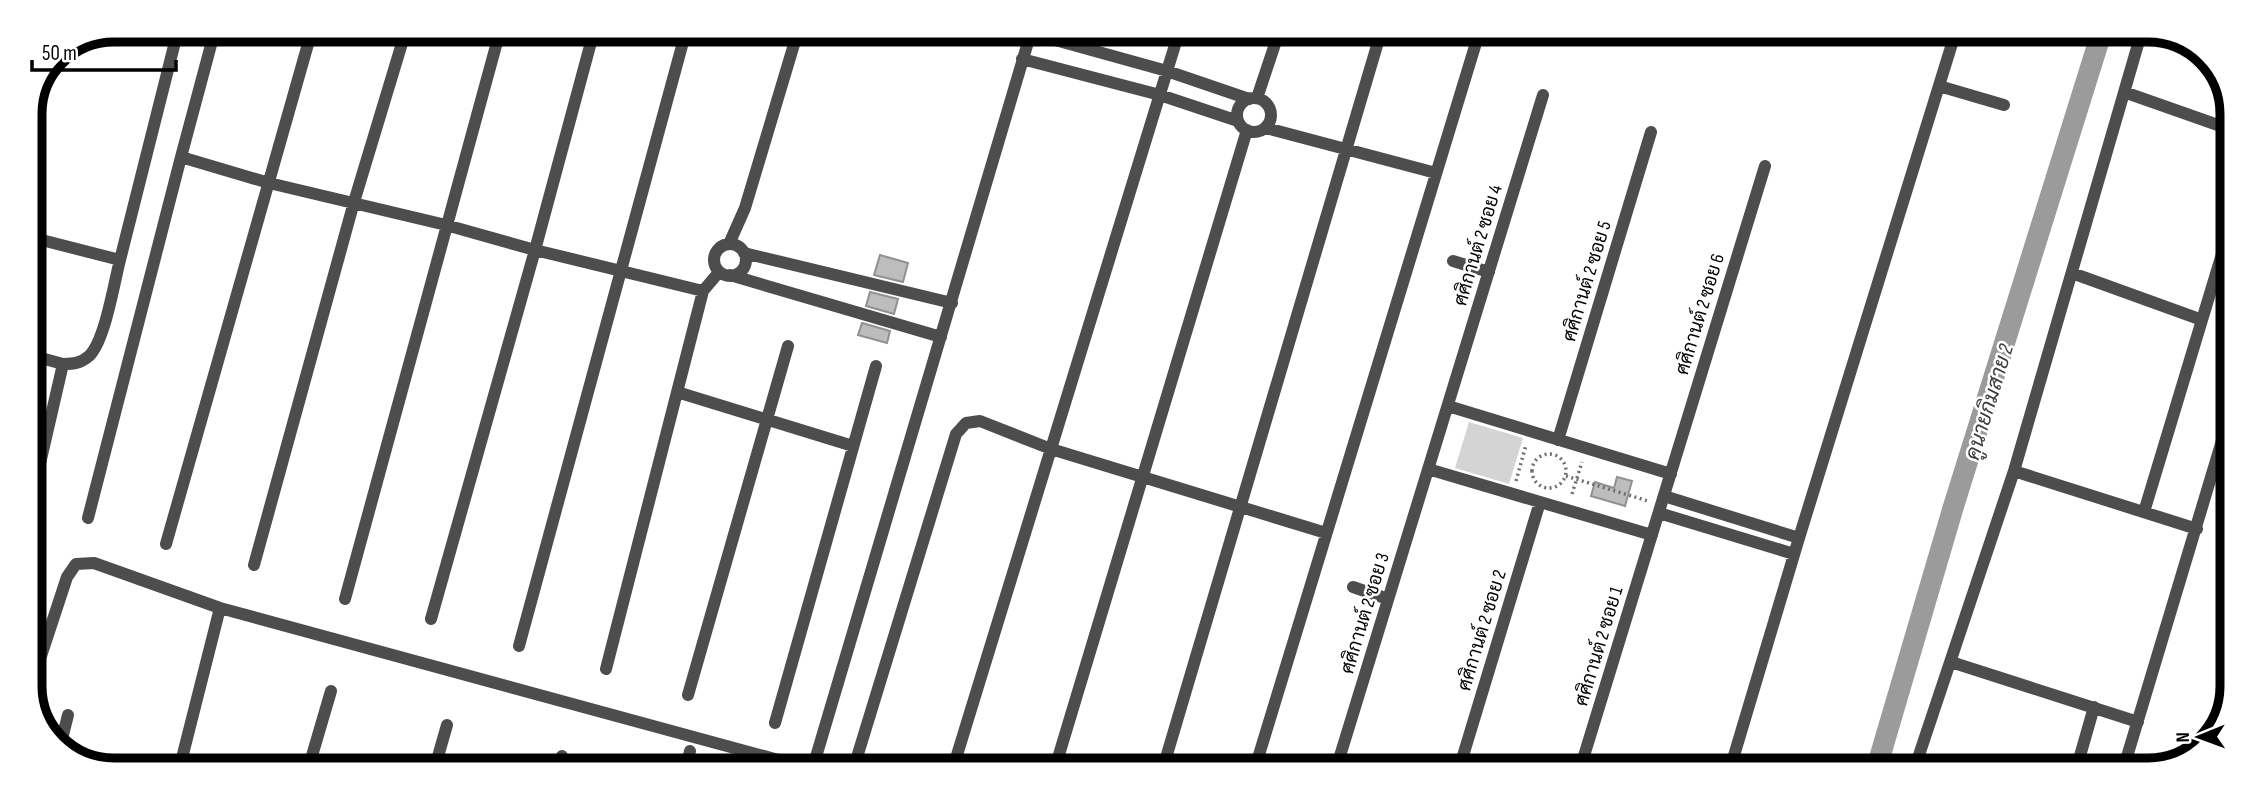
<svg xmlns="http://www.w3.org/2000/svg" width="2262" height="800" font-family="'Sofia Sans Condensed',Sarabun,sans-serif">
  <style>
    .green { fill: #d4d4d4 }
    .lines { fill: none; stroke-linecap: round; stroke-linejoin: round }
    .canal { stroke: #9b9b9b; stroke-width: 21 }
    .building { fill: #bdbdbd; stroke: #919191; stroke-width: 2 }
    .path { stroke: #6f6f6f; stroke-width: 3.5; stroke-dasharray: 2 3.5; stroke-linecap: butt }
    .minor { stroke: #4d4d4d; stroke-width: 12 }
    .labels { text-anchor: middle; stroke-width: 5; stroke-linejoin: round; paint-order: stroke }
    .street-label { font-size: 19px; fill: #000; stroke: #fff }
    .water-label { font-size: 21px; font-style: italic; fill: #3c3c3c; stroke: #fff }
    .rim { fill: none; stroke: #000; stroke-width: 9 }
  </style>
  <rect width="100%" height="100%" fill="#fff"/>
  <path class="green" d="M1469,422L1523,438L1509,484L1455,468Z"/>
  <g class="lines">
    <path class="canal" d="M1876,770L1953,508L2101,34"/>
  </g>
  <path class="building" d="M880,255L908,263L903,282L874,275Z
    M870,292L898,299L894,314L866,306Z
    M862,323L890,331L887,343L858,335Z
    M1617,477L1632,481L1625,506L1591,496L1595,482L1614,488Z"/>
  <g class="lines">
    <path class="path" d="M1532 471a17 17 0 1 1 34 0a17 17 0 1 1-34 0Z
      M1566,476L1648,501
      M1516,481L1526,445
      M1572,494L1582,462"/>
    <path class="minor" d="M215,30L181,157L269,183L446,225L535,250L703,291
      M945,31L956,32
      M1030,33L1167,71L1249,99
      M1022,59L1160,95L1238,121
      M1939,86L2004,105
      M2124,92L2232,130
      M1257,98L1279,32
      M1237 115a17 17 0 1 1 34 0a17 17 0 1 1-34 0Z
      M1266,128L1436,173
      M30,237L120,260C114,283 105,341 89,356C81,363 74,364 63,364
      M729,244L745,208L798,31
      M714 260a16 16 0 1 1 32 0a16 16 0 1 1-32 0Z
      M744,253L952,303
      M120,260L178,30
      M1453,261L1489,272
      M2072,273L2202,320
      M730,275L941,337
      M30,355L63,364L30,507
      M677,392L853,446
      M1448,406L1671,474
      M1558,440L1651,132
      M1428,469L1652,535
      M2014,471L2197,529
      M1664,496L1799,538
      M2144,512L2231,224
      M1659,513L1794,554
      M88,518L181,157
      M166,544L312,30
      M254,565L354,202L406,30
      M1353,587L1388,599
      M345,599L500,31
      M431,619L535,250L594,31
      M519,646L686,31
      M41,656L67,577L76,564L94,563L220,608L804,767
      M1951,662L2138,722
      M606,669L703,291L719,272
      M688,695L788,346
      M775,723L876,366
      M60,747L68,715
      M858,754L956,434L966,423L980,421L1051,449L1326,533
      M180,766L220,608
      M309,766L331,691
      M435,767L447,725
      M559,767L562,756
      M686,767L690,751
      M813,767L1031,32
      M953,768L1179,32
      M1055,768L1247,130
      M1163,768L1381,32
      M1255,768L1479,33
      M1336,769L1543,95
      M1459,769L1540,502
      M1580,769L1765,166
      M1730,769L1799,538L1955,34
      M1914,770L2014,471L2141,34
      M2076,770L2094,707
      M2123,770L2230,414"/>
  </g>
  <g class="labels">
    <g class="street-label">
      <text transform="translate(1477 245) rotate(-73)" y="7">ศศิกานต์ 2 ซอย 4</text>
      <text transform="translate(1586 281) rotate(-73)" y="7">ศศิกานต์ 2 ซอย 5</text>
      <text transform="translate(1699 314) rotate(-73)" y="7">ศศิกานต์ 2 ซอย 6</text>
      <text transform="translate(1364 613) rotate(-73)" y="7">ศศิกานต์ 2 ซอย 3</text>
      <text transform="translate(1481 630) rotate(-73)" y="7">ศศิกานต์ 2 ซอย 2</text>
      <text transform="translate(1598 646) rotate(-73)" y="7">ศศิกานต์ 2 ซอย 1</text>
    </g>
    <g class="water-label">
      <text transform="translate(1989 402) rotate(-73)" y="7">คูนายกิมสาย 2</text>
    </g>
  </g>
  <path d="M0 0H2262V800H0ZM114 42H2148A72 72 0 0 1 2220 114V686A72 72 0 0 1 2148 758H114A72 72 0 0 1 42 686V114A72 72 0 0 1 114 42Z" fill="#fff" fill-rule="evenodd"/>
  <path class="rim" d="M114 42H2148A72 72 0 0 1 2220 114V686A72 72 0 0 1 2148 758H114A72 72 0 0 1 42 686V114A72 72 0 0 1 114 42Z"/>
  <g transform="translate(2199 737) rotate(269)" stroke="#ffffff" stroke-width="5" paint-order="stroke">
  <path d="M0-5L12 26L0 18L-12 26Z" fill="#000000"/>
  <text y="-10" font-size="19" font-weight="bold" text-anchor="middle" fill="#000000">N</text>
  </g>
  <path d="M32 60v10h144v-10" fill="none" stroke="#000000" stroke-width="3.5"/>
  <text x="42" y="60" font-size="21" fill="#000000" stroke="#ffffff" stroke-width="5" paint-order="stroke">50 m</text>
</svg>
